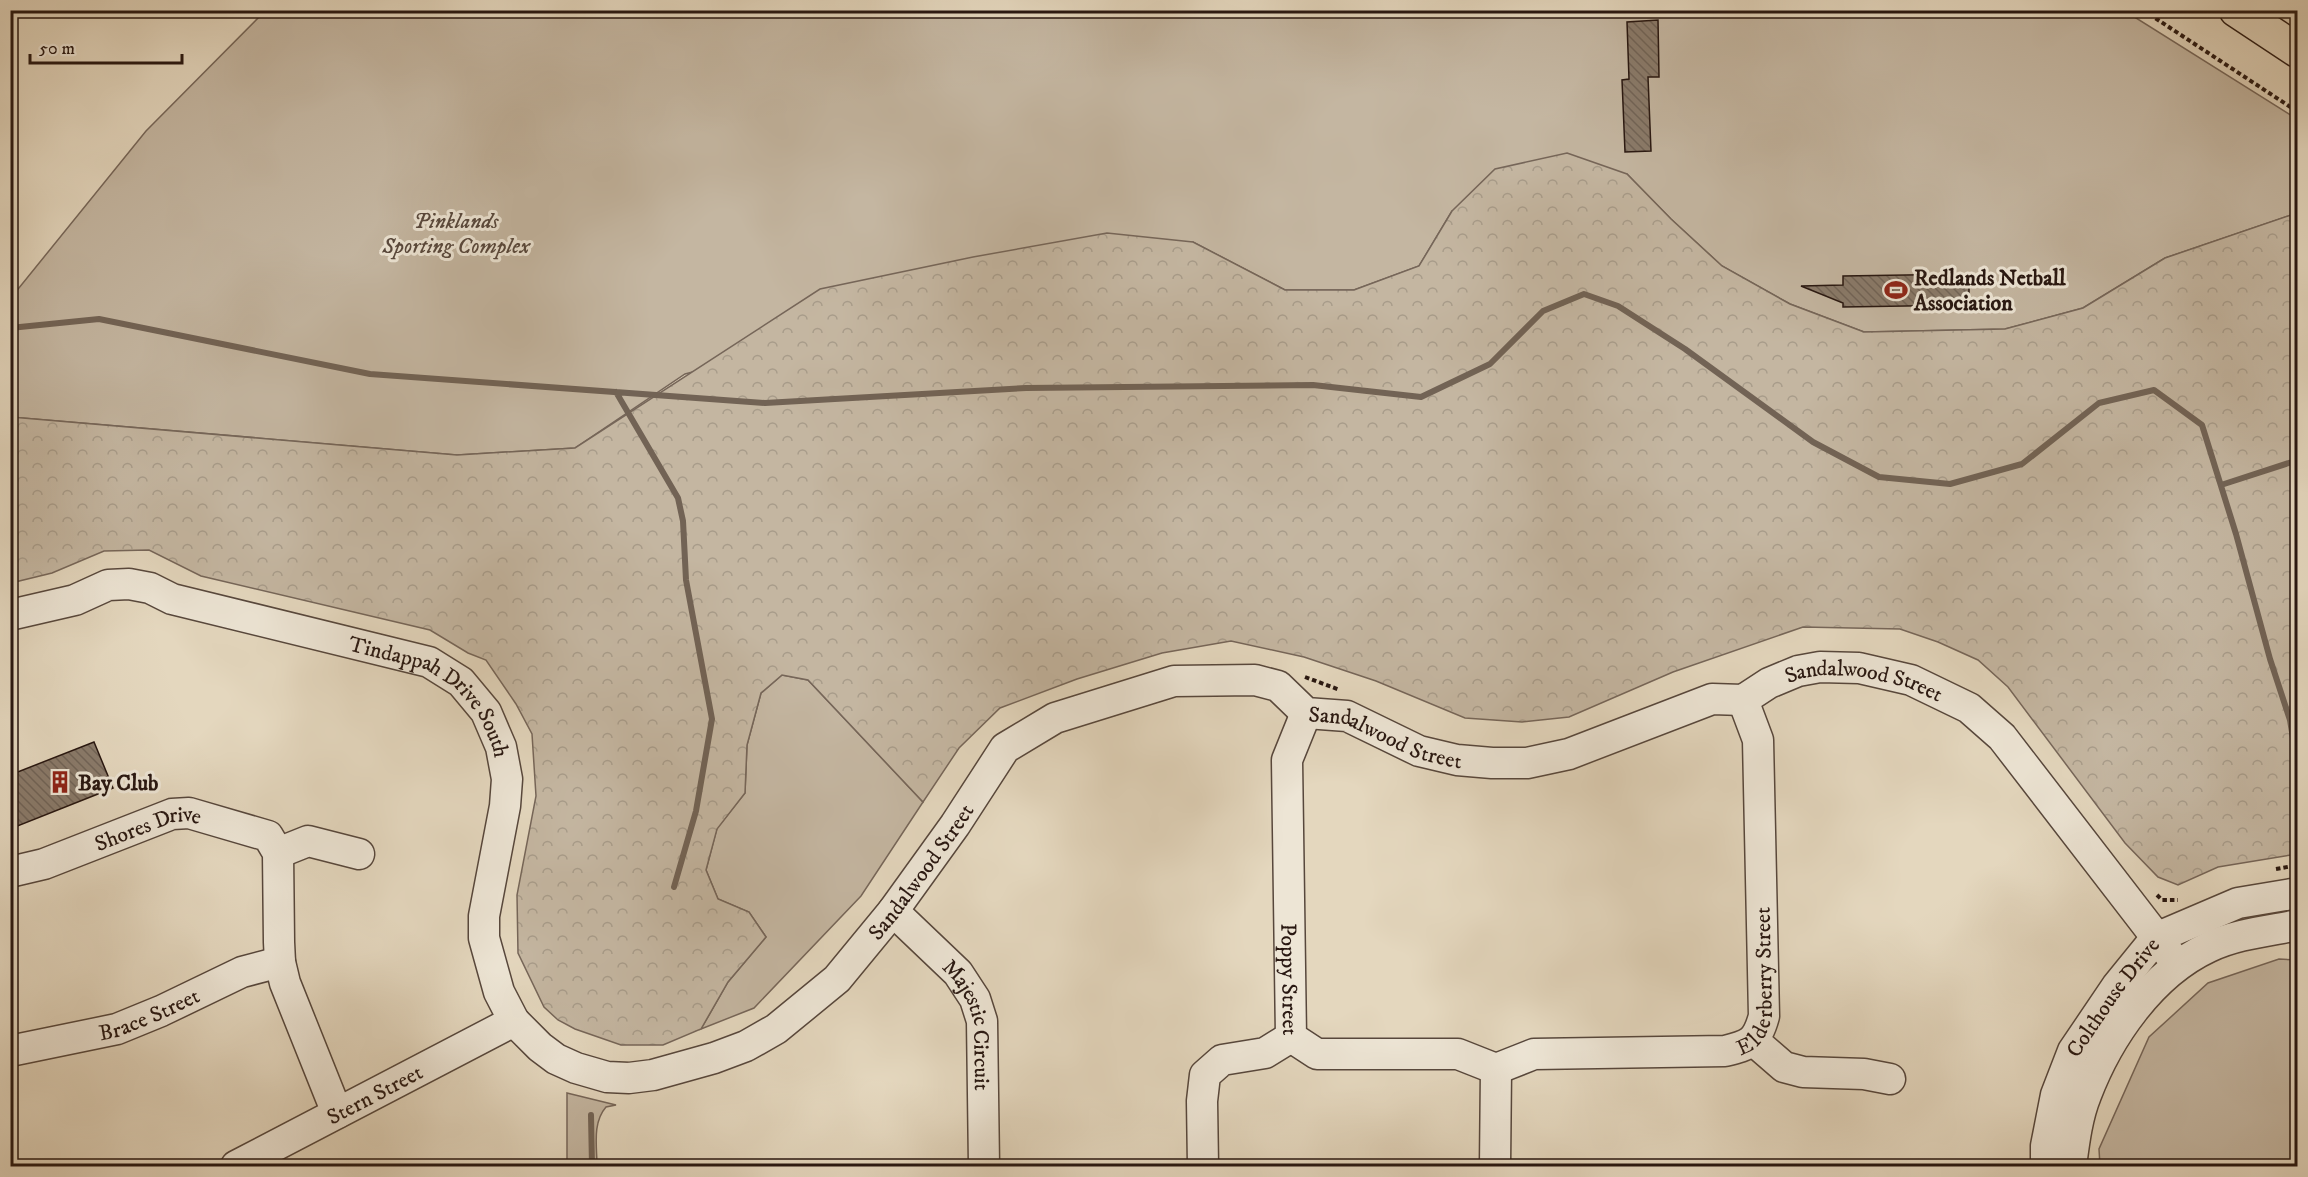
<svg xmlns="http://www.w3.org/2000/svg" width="2308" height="1177" font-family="'IM FELL DW Pica',serif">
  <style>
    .green { fill: #c4b6a1; stroke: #766659; stroke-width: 1.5 }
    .forest { fill: url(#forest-crowns); stroke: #766659; stroke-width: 1.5 }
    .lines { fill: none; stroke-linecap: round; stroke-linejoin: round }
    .stream { stroke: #726355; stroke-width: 6 }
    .building { fill: url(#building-back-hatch); stroke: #281711; stroke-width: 1.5 }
    .minor-casing { stroke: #57473c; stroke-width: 33 }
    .highway-casing { stroke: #281711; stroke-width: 36 }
    .path { stroke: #281711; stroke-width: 4; stroke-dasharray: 4.5 3; stroke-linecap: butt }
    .minor { stroke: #ede5d5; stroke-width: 30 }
    .highway { stroke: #e4d7be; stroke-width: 33 }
    .labels { text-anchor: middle; stroke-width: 6; stroke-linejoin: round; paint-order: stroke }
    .park-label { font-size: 22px; font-style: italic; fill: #57473c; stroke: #ede5d5 }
    .poi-label { font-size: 22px; font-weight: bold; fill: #281711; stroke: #ede5d5; text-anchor: start }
    .street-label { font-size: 22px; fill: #281711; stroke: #ede5d5 }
  </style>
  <defs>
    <pattern id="forest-crowns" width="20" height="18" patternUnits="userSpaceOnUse" patternTransform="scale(1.5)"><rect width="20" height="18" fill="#c4b6a1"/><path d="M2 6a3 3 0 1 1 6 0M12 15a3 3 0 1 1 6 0" fill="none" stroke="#a89c8a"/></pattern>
    <pattern id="building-back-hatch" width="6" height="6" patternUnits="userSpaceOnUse" patternTransform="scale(1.5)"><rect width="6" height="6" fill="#8a7b6b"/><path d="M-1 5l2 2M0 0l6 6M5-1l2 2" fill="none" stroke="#716457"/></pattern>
  </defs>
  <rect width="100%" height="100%" fill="#e4d7be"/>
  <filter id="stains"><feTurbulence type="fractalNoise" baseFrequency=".00333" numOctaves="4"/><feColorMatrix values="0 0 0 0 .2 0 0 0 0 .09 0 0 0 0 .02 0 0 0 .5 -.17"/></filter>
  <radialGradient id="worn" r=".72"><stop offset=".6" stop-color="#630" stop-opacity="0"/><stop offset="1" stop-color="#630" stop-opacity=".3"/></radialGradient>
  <path class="green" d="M265,11H2125L2297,119V213L2165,258L2083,308L2005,329L1864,332L1790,304L1722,266L1671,219L1627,174L1452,211L1419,266L1354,290H1285L1193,242L685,374L575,448L457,455L11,417L10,299L146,131Z
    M782,675L808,680L923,802L861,896L754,1008L701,1029L728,982L766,937L749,912L718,899L706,870L717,828L745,793L747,745L761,693Z
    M2279,959L2297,960V1166H2100L2099,1149L2149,1037L2208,983Z
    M567,1093L616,1105L606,1107C592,1123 597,1147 597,1166H567Z"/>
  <path class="forest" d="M1567,153L1627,174L1671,219L1722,266L1790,304L1864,332L2005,329L2083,308L2165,258L2297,213V854L2218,867L2178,885L2158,877L2125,843L2008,687L1978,660L1938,642L1900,629L1803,627L1673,672L1569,717L1522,722L1465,718L1376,681L1304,657L1231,641L1162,653L1077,679L1000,708L959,748L923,802L808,680L782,675L761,693L747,745L745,793L717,829L706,870L718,899L749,912L766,937L728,982L701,1029L663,1045H621L575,1029L558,1020L544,1007L518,953L517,895L536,796L532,734L516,704L486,660L468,653L430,630L201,576L149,550L104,551L52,573L11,583V417L457,455L575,448L820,289L973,257L1107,233L1193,242L1285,290H1354L1419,266L1452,211L1495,169Z"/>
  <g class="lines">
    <path class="stream" d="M10,328L99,319L370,374L765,403L1026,388L1313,385L1421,397L1490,364L1543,311L1584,294L1618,306L1685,349L1813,442L1879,477L1950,484L2022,464L2099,403L2154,390L2202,425L2236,534L2270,659L2290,720L2298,768
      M616,392L678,498L683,521L686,580L712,719L696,811L674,887
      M2221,485L2298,460
      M591,1115L592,1166"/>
  </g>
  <path class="building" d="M1658,20L1659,77H1648L1651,151L1625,152L1622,80L1629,79L1627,22Z
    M1969,274V305L1843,307V303L1801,286L1843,285V276Z
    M94,742L113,788L10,829V775Z"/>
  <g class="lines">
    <g class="minor-casing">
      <g id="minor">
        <path id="s1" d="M10,615L75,600L108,585L129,584L150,588L172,599L429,662L461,682L486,712L501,747L507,779L505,806L484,916V938L499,992L514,1021L540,1047L556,1059L576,1068L607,1077L629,1078L653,1075L714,1058L746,1046L776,1029L837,979L893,911L955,825L1005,748L1055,718L1174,681L1255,680L1278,686L1306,713L1347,716L1419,751L1457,760L1492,763H1527L1569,754L1712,699L1743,700L1769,683L1798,671L1820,667L1859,668L1911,680L1969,708L2002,737L2177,964"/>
        <path id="s2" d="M1306,713L1287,760L1291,1037L1317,1054H1458L1496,1069"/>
        <path d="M278,853L308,841L359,854"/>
        <path id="s3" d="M10,872L44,864L172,814L189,813L268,836L278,853L279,942L280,962L285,983L337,1113"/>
        <path id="s4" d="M893,911L958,973L975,999L982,1021L984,1166"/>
        <path d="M1754,1041L1784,1067L1803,1072L1864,1074L1890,1079"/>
        <path id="s5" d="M10,1051L117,1029L161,1011L242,972L280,962"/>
        <path id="s6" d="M1496,1069L1534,1054L1725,1051C1750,1045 1757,1042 1764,1016L1758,740L1743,700"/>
        <path id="s7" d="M236,1166L514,1021"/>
        <path d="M1203,1166L1202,1101L1205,1075L1222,1060L1265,1053L1291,1037"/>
        <path d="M1495,1166L1496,1069"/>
        <path id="s8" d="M2046,1166V1146L2056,1095L2073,1051L2117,986L2156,938L2238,903L2298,893"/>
        <path d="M2071,1166C2074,1143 2077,1117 2086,1095C2108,1037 2151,974 2209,947C2236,934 2268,931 2298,925"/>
      </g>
    </g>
    <g class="highway-casing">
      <path id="highway" d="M2236,10L2298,51"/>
    </g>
    <path class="path" d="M2143,10L2298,112
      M1305,677L1340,690
      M2276,869L2298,865
      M2157,895L2162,900H2178"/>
    <use href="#minor" class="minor"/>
    <use href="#highway" class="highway"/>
  </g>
  <defs>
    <g id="stadium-bare" transform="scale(1.8)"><path d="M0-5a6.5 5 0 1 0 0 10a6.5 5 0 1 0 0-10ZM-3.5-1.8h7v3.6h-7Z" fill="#8f2418" stroke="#ede5d5" stroke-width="2.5" paint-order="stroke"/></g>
    <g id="building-bare" transform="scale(1.8)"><path d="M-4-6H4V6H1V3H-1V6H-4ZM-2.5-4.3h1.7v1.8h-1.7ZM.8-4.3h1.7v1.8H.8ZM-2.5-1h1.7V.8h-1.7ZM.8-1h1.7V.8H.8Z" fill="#8f2418" stroke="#ede5d5" stroke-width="2.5" paint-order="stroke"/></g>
  </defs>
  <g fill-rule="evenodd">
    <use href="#stadium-bare" x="1896" y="290"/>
    <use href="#building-bare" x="60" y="782"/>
  </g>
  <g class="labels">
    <g class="park-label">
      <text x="456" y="228">Pinklands<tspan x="456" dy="25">Sporting Complex</tspan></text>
    </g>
    <g class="poi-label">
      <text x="1914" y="285">Redlands Netball<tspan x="1914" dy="25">Association</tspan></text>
      <text x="78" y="790">Bay Club</text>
    </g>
    <g class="street-label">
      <text dy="8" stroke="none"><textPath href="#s1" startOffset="2400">Sandalwood Street</textPath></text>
      <text dy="8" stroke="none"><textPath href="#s1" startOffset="456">Tindappah Drive South</textPath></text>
      <text dy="8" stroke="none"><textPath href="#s1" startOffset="1896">Sandalwood Street</textPath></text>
      <text dy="8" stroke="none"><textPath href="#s3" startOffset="146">Shores Drive</textPath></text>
      <text dy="8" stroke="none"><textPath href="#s1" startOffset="1336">Sandalwood Street</textPath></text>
      <text dy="8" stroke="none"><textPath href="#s6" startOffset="321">Elderberry Street</textPath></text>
      <text dy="8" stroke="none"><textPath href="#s2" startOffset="270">Poppy Street</textPath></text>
      <text dy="8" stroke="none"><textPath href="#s8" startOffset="186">Colthouse Drive</textPath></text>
      <text dy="8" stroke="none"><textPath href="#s5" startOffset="144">Brace Street</textPath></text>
      <text dy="8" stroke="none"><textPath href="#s4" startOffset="144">Majestic Circuit</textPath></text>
      <text dy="8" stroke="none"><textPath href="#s7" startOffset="156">Stern Street</textPath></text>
    </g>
  </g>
  <rect width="2308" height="1177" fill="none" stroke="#e4d7be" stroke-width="36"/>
  <rect x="12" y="12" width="2284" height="1153" fill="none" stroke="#281711" stroke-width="3"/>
  <rect x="18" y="18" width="2272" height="1141" fill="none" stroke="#281711" stroke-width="1.5"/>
  <path d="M30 54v9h152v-9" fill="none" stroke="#281711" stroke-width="3"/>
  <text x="39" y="54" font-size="18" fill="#281711" stroke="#ede5d5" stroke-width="4.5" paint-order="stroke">50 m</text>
  <rect width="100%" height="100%" filter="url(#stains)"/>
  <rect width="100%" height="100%" fill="url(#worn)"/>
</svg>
